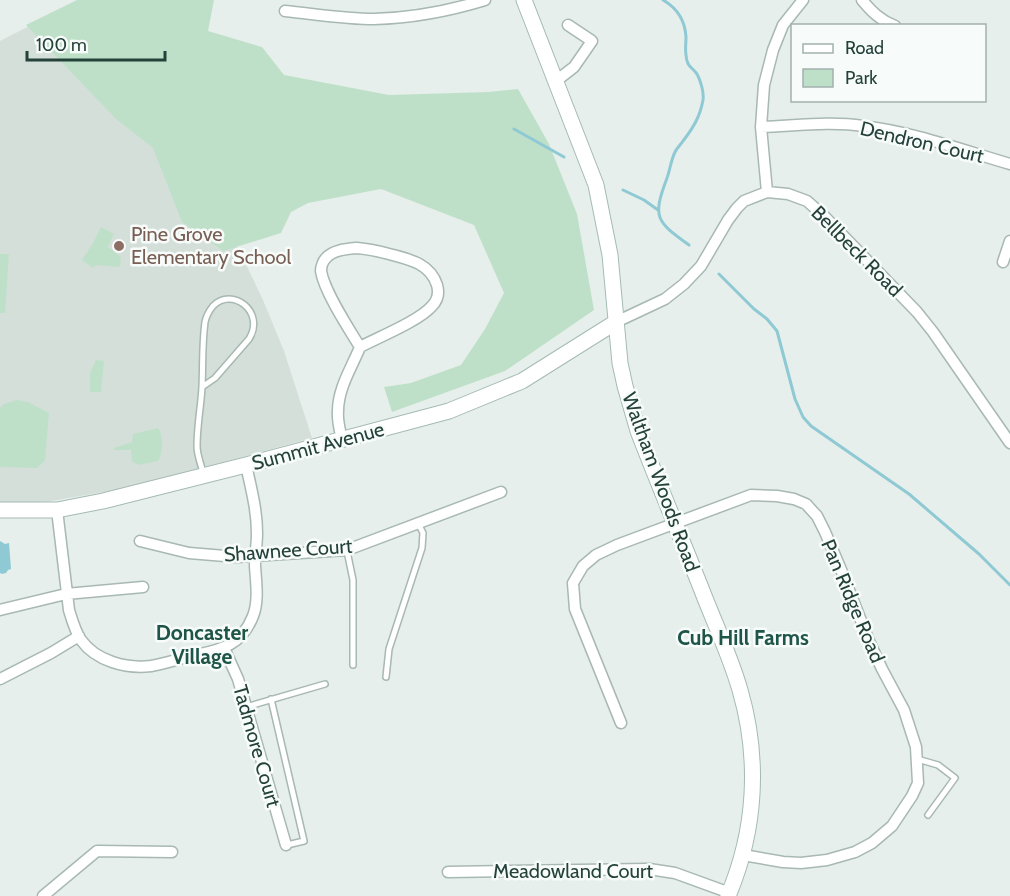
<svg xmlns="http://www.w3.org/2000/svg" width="1010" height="896" font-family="Cabin,sans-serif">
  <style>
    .built { fill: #d4dfda }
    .green { fill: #bfe0c8 }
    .water { fill: #8ec9d4 }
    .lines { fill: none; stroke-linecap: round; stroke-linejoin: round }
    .stream { stroke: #8ec9d4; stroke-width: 3 }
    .lane-casing { stroke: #a8b8b2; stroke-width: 8 }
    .street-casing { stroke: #a8b8b2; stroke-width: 13 }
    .secondary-casing { stroke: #a4bbb3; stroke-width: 17 }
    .lane { stroke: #fff; stroke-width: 5 }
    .street { stroke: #fff; stroke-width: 10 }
    .secondary { stroke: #fff; stroke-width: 15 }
    .education-dot { fill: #8d6e63; stroke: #f7fbf9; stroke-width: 2 }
    .labels { text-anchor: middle; stroke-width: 5; stroke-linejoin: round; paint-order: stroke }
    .street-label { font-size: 20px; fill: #24423a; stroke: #f7fbf9 }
    .education-label { font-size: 20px; fill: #785e54; stroke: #f7fbf9; text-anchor: start }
    .neighbourhood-label { font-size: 21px; font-weight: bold; fill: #1f5548; stroke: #f7fbf9 }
  </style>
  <rect width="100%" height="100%" fill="#e6efeb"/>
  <path class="built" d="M61,10L231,233L263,300L284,351L312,438L127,488L45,502L0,505V41Z"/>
  <path class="green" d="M77,0H214L208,31L262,47L284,75L389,95L488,92L518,89L549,144L577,214L594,310L505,371L392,412L384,387L411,383L461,365L485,329L504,293L474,225L381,189L308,203L291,212L281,233L223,251L182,222L153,148L116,119L26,25Z
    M101,227L114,234L108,247L121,257L120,267L96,265L93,268L82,260L93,243Z
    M0,254H9L5,313H0Z
    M96,360L104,361L101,392H90V373Z
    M17,400L28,402L49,413L45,460L37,468L0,467V408L4,404Z
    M158,428C164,436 163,453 158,461L138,465L132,461L131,450H114V448L132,442L133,434Z"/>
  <path class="water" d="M0,541L5,544L9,543L11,569L8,570L6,573L2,574L0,573Z"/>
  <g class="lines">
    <path class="stream" d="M663,0C677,8 685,20 686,37C686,43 685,49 686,55C687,67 691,66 697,74C701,81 704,93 703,100C700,117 693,128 683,141C681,144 677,148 675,152C671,160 670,170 667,178C652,218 656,221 689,245
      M514,129L564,157
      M623,190L644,200L658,210
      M719,274L754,309L767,319L777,331L795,399L803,417L811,426L909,494L979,554L1010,585"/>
    <g class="lane-casing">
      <path id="lane" d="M202,387L215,378L249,339C266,312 232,286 213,306C209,311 206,317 205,322C202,344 203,365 202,387C201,406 197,426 197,446C197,455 201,464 203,473
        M347,551L353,580V665
        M386,677L389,649L422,548L423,533L418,523
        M271,699L304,841L287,845
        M246,707L325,684
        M917,759L938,765L955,778L928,815"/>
    </g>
    <g class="street-casing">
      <path id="street" d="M862,0C872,12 880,20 895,26
        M285,11C315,14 345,19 374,19C412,18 449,11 485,0
        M556,81L574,67L592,41L568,25
        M761,127C794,126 830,121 863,126C913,132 962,150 1010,164
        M767,192L761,127L764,85L773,50L783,25L803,0
        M357,248C368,249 378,251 389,254C408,259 430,263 437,285C439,292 438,300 432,306C419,321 379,337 360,347C349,329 324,291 321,271C321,267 323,261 326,258C333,250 346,249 357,248Z
        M1003,262L1010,241
        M616,322L665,299L684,284L701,266L728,220L737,208L744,201L767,192L788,194L807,201L825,217L917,312L933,332L1010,443
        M342,440C340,430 337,421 338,411C338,388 352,367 360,347
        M57,510L69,610C72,620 75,631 81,640C96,661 126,669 151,666C163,664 175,660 187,657C217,650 240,649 253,616C259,601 256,582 255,566C255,555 257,544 257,533C257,510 251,488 246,465
        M140,541L189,553L237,557L347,550L501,492
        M0,610L66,594L143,587
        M224,648L238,679L286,845
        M0,679L51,653L79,636
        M621,723L575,609L573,583L583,566L596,555L617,545L751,495L777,496L794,499L806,504L817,516L825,532L842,572L869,641L882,669L904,710L916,747L918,783L912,796L892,826L872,843L855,852L827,860L801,863L783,862L743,855
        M448,872L649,869L675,873L730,893
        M43,896L97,851L172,852"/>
    </g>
    <g class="secondary-casing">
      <path id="secondary" d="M524,0L596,185L610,255L620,363L625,386L638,431C658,483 680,535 701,588C714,622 730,655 740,690C760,759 756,830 728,896
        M0,510H57L103,501L246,465L449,411L522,381L616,322"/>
    </g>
    <use href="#lane" class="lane"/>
    <use href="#street" class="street"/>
    <use href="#secondary" class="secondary"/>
  </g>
  <circle class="education-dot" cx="119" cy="246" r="6"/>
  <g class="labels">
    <g class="street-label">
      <text transform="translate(922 142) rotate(13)" y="7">Dendron Court</text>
      <text transform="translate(857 251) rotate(45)" y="7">Bellbeck Road</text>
      <text transform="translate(318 446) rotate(-15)" y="7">Summit Avenue</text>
      <text transform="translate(661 482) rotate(70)" y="7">Waltham Woods Road</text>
      <text transform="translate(288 550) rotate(-4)" y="7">Shawnee Court</text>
      <text transform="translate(853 601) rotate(67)" y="7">Pan Ridge Road</text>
      <text transform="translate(257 746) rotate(74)" y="7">Tadmore Court</text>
      <text x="573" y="878">Meadowland Court</text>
    </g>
    <g class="education-label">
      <text x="131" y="241">Pine Grove<tspan x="131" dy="23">Elementary School</tspan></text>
    </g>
    <g class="neighbourhood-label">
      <text x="202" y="640">Doncaster<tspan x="202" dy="24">Village</tspan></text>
      <text x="743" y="645">Cub Hill Farms</text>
    </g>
  </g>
  <rect x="791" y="24" width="195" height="78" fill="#f7fbf9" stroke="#a3b1ad" stroke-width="1.5"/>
  <rect x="803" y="44" width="30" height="9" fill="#ffffff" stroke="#a3b1ad" stroke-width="1.5"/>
  <text x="845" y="54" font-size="18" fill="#24423a">Road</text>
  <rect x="803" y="69" width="30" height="18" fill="#bfe0c8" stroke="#a3b1ad" stroke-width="1.5"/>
  <text x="845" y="84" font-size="18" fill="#24423a">Park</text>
  <path d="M27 51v9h138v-9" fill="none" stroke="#24423a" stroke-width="3"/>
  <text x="36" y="51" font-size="18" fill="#24423a" stroke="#f7fbf9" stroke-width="4.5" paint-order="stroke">100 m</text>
</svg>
